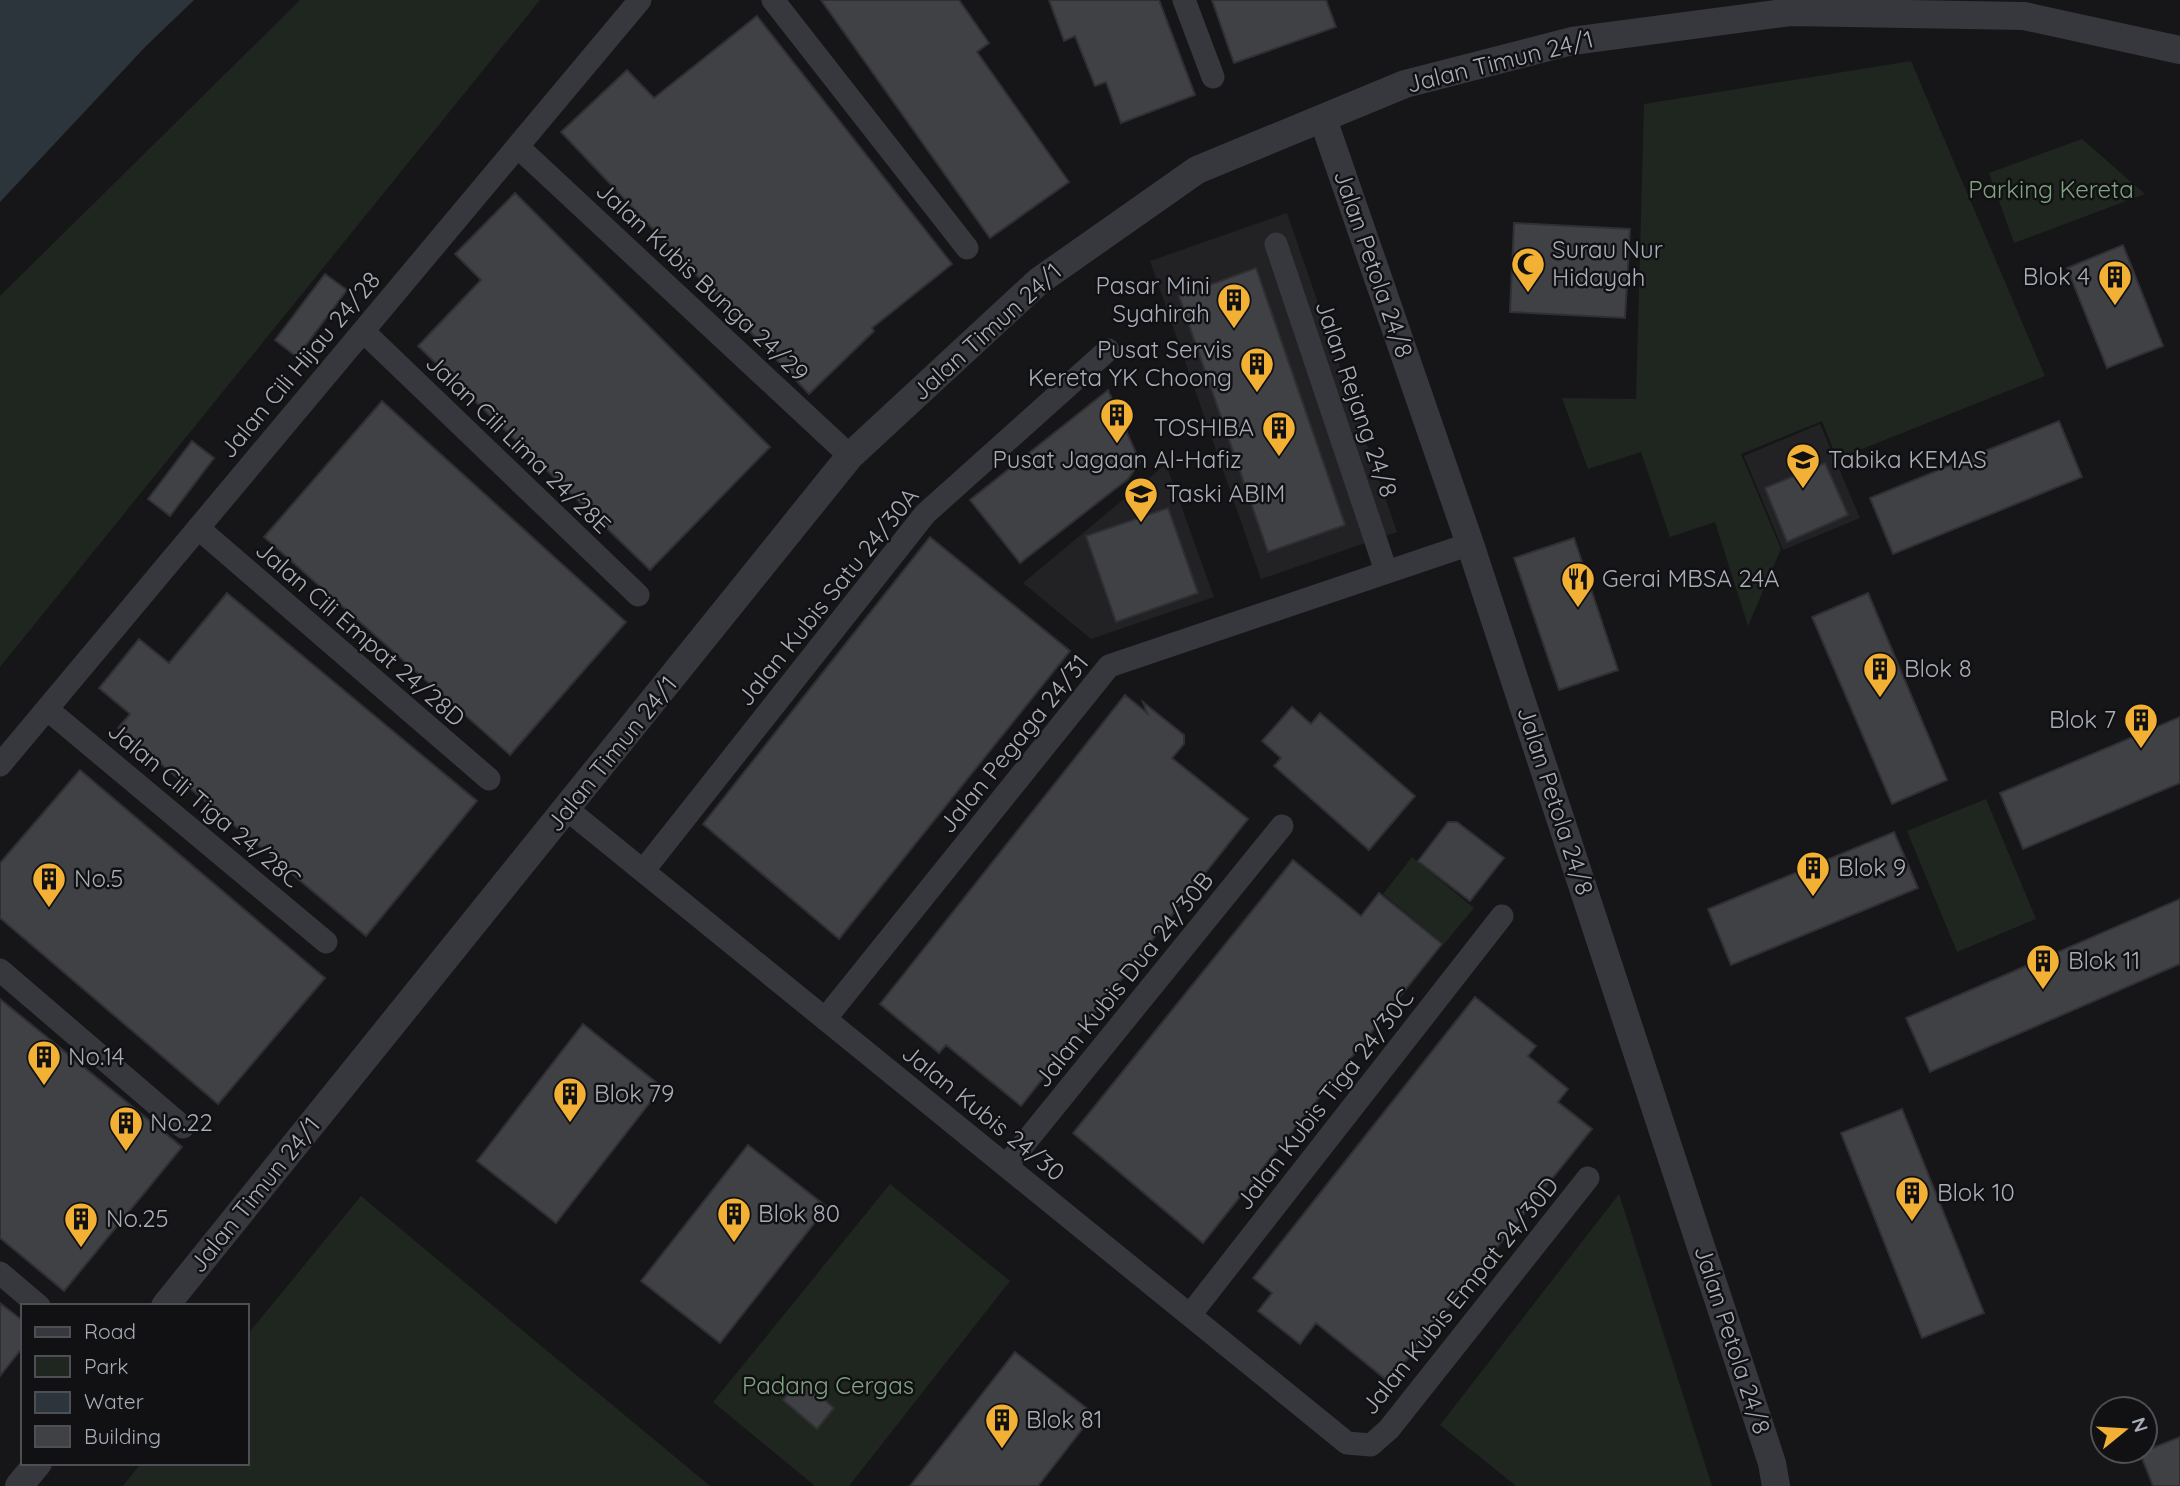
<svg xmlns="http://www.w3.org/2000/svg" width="2180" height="1486" font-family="Quicksand,sans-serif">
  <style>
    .built { fill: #222225 }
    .green { fill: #1e261f }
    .water { fill: #2c353c }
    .building { fill: #404145; stroke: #303034; stroke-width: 2 }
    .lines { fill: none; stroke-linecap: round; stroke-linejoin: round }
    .minor { stroke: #37383d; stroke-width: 23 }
    .tertiary { stroke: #37383d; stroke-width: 28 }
    .labels { text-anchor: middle; stroke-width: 5; stroke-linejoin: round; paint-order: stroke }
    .street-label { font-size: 24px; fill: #a8adb8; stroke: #111113 }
    .park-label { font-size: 24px; fill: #7fa381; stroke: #111113 }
    .poi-label { font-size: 24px; fill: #a8adb8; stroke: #111113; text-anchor: start }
  </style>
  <rect width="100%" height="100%" fill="#161618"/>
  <path class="built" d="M1287,213L1397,532L1261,579L1150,261Z
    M1820,424L1860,518L1783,550L1744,456Z
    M1166,464L1214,597L1091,639L1023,583Z"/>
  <path class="green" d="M300,0H540L0,667V296Z
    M1911,61L2045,376L1837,459L1822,421L1741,454L1781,549L1748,626L1715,522L1670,537L1641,452L1588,469L1562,398L1636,399L1644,104Z
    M2082,139L2145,194L2014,243L1989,173Z
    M1986,799L2036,919L1957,952L1907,831Z
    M1412,857L1474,908L1444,944L1383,894Z
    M890,1184L1010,1281L849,1486H815L713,1402Z
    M1619,1194L1712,1486H1516L1440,1425Z
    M361,1196L710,1486H123L141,1463H247V1335Z"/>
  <path class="water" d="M0,0H194L146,46L0,202Z"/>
  <path class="building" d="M821,0H959L989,43L977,52L1069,182L990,238Z
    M1049,0H1159L1195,95L1121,123L1106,82L1095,86L1075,36L1064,41Z
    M1212,0H1326L1336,27L1234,63Z
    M757,16L952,264L872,328L874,331L809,394L561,132L627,70L654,98Z
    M515,193L770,447L650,570L418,346L481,280L455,254Z
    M1514,223L1630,229L1625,318L1510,312Z
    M2123,245L2163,346L2107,368L2067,268Z
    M1256,268L1345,525L1268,552L1179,296Z
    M325,274L347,290L297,357L275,340Z
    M1108,390L1140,462L1128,479L1020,563L970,500Z
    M382,401L626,622L510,755L264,537Z
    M2059,421L2082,477L1893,554L1870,498Z
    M192,441L214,458L170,516L148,499Z
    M1825,463L1848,515L1787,542L1765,488Z
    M1168,508L1198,593L1116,622L1086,536Z
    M930,537L1070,651L839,939L703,824Z
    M1574,538L1618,670L1559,690L1514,558Z
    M227,593L477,801L366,936L118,728L130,714L99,688L139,639L169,663Z
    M1868,593L1947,780L1892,804L1812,617Z
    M1125,695L1147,713L1143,702L1184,735V744L1172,758L1248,819L1021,1106L946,1045L939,1053L880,1004Z
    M1292,707L1311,724L1320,713L1415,796L1369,850L1274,766L1281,758L1262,741Z
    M2180,717V783L2023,849L2000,793Z
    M80,770L325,978L218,1104L0,918V863Z
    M1448,822H1457L1504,858L1470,901L1418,861Z
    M1894,832L1918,888L1731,965L1708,909Z
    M1293,860L1361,916L1379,893L1442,944L1203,1243L1073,1133Z
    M2180,899V964L1930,1072L1906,1018Z
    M1475,997L1536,1046L1528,1056L1568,1089L1558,1102L1592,1129L1389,1382L1316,1323L1300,1344L1258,1311L1272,1293L1253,1278Z
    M0,999L182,1147L64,1291L0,1238Z
    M583,1024L662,1087L556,1223L477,1161Z
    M1902,1109L1984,1313L1922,1338L1841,1133Z
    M748,1145L827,1207L720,1343L641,1281Z
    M0,1303L23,1321V1347L0,1376Z
    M1015,1352L1094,1414L1038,1486H910Z
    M801,1379L834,1408L817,1429L783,1400Z
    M2180,1437V1486H2153L2140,1453Z"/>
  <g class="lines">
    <path class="minor" d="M773,0L967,248
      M1184,0L1213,77
      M518,147L850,456
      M1276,244L1386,571
      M363,331L638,595
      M198,528L489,779
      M47,709L326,942
      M0,765L640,0
      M568,810L1347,1443L1371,1445L1389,1429L1588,1178
      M643,871L925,514L1108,350
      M0,970L183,1127
      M825,1019L1109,666L1470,544
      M1006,1166L1282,826
      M0,1273L39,1306
      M1190,1315L1502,916"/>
    <path class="tertiary" d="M1323,119L1470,544L1772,1463L1776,1486
      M165,1306L850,456L1039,281L1197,170L1405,84L1572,41L1791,12L2024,16L2180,50
      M19,1486L38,1463"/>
  </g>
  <defs>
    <g id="mosque-pin" transform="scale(1.75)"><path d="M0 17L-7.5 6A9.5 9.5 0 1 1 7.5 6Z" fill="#f2b134" stroke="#111113"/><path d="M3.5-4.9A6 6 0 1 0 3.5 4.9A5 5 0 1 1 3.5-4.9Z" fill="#111"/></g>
    <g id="building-pin" transform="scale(1.75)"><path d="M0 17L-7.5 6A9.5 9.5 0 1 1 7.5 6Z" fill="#f2b134" stroke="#111113"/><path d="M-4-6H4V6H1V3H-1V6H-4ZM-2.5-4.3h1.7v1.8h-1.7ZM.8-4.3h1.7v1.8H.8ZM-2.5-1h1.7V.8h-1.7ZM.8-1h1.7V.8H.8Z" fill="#111"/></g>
    <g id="school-pin" transform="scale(1.75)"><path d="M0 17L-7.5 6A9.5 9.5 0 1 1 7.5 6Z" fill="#f2b134" stroke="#111113"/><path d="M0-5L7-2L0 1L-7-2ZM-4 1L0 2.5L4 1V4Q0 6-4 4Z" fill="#111"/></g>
    <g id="restaurant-pin" transform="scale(1.75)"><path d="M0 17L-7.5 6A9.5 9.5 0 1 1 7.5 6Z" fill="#f2b134" stroke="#111113"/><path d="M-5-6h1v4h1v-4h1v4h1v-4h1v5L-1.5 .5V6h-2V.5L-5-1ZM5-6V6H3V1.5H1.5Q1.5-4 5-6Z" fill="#111"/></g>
  </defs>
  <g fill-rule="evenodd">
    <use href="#mosque-pin" x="1528" y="264"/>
    <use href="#building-pin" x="2115" y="277"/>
    <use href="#building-pin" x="1234" y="300"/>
    <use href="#building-pin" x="1257" y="364"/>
    <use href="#building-pin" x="1117" y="415"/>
    <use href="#building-pin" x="1279" y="428"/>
    <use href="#school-pin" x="1803" y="460"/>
    <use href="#school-pin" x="1141" y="494"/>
    <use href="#restaurant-pin" x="1578" y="579"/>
    <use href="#building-pin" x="1880" y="669"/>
    <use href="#building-pin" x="2141" y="720"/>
    <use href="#building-pin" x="1813" y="868"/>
    <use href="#building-pin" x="49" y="879"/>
    <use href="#building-pin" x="2043" y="961"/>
    <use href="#building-pin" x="44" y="1057"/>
    <use href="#building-pin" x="570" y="1094"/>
    <use href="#building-pin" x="126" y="1123"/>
    <use href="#building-pin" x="1912" y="1193"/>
    <use href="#building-pin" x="734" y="1214"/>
    <use href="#building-pin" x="81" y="1219"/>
    <use href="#building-pin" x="1002" y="1420"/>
  </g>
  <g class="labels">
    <g class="street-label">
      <text transform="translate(1500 62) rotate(-14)" y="8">Jalan Timun 24/1</text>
      <text transform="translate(1373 264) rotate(71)" y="8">Jalan Petola 24/8</text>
      <text transform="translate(702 282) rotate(43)" y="8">Jalan Kubis Bunga 24/29</text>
      <text transform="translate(987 332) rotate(-42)" y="8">Jalan Timun 24/1</text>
      <text transform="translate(300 365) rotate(-50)" y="8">Jalan Cili Hijau 24/28</text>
      <text transform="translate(1356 399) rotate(71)" y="8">Jalan Rejang 24/8</text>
      <text transform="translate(518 444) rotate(44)" y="8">Jalan Cili Lima 24/28E</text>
      <text transform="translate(828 597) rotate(-51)" y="8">Jalan Kubis Satu 24/30A</text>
      <text transform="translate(360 634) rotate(41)" y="8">Jalan Cili Empat 24/28D</text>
      <text transform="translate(1014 744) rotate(-51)" y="8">Jalan Pegaga 24/31</text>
      <text transform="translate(612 754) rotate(-51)" y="8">Jalan Timun 24/1</text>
      <text transform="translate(1555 801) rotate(72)" y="8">Jalan Petola 24/8</text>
      <text transform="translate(204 805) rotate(40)" y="8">Jalan Cili Tiga 24/28C</text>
      <text transform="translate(1124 980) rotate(-51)" y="8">Jalan Kubis Dua 24/30B</text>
      <text transform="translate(1325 1100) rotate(-52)" y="8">Jalan Kubis Tiga 24/30C</text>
      <text transform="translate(983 1113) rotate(39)" y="8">Jalan Kubis 24/30</text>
      <text transform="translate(255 1195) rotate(-51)" y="8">Jalan Timun 24/1</text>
      <text transform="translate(1460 1296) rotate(-51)" y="8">Jalan Kubis Empat 24/30D</text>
      <text transform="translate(1732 1340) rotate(72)" y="8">Jalan Petola 24/8</text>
    </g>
    <g class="park-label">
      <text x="2051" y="198">Parking Kereta</text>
      <text x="828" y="1394">Padang Cergas</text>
    </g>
    <g class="poi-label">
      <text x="1552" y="258">Surau Nur<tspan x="1552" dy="28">Hidayah</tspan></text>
      <text x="2090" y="285" text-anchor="end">Blok 4</text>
      <text x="1210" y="294" text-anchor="end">Pasar Mini<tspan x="1210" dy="28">Syahirah</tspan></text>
      <text x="1232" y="358" text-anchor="end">Pusat Servis<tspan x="1232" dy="28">Kereta YK Choong</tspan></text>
      <text x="1254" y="436" text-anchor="end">TOSHIBA</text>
      <text x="1117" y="468" text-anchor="middle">Pusat Jagaan Al-Hafiz</text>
      <text x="1828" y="468">Tabika KEMAS</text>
      <text x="1166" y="502">Taski ABIM</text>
      <text x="1602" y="587">Gerai MBSA 24A</text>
      <text x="1904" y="677">Blok 8</text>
      <text x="2116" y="728" text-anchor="end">Blok 7</text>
      <text x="1838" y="876">Blok 9</text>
      <text x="74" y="887">No.5</text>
      <text x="2068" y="969">Blok 11</text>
      <text x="68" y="1065">No.14</text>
      <text x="594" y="1102">Blok 79</text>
      <text x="150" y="1131">No.22</text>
      <text x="1937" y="1201">Blok 10</text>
      <text x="758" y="1222">Blok 80</text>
      <text x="106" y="1227">No.25</text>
      <text x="1026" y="1428">Blok 81</text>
    </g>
  </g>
  <rect x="21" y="1304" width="228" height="161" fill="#111113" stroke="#4d4f55" stroke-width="2"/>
  <rect x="35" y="1327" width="35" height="10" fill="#37383d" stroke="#4d4f55" stroke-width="2"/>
  <text x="84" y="1339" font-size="21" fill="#a8adb8">Road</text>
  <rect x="35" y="1356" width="35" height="21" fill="#1e261f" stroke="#4d4f55" stroke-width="2"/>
  <text x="84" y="1374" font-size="21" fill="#a8adb8">Park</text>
  <rect x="35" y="1392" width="35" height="21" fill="#2c353c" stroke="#4d4f55" stroke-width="2"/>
  <text x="84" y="1409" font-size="21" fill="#a8adb8">Water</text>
  <rect x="35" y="1426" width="35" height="21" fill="#404145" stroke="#4d4f55" stroke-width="2"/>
  <text x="84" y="1444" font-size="21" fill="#a8adb8">Building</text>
  <g transform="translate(2124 1430) rotate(72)"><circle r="33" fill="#111113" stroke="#4d4f55" stroke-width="2"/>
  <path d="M0-5L12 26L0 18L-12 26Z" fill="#f2b134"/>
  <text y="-10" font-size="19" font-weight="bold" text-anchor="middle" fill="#a8adb8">N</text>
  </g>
</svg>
